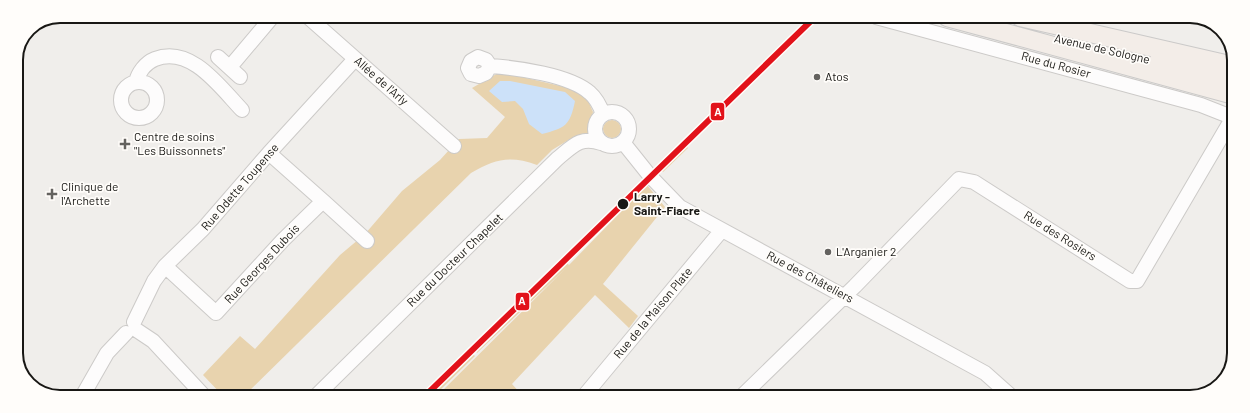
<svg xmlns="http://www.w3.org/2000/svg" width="1250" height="413" font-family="Barlow,sans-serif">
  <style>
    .green { fill: #e8d3ae }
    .water { fill: #cce1f9 }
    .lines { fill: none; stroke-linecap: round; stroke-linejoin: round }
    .minor-casing { stroke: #cccac8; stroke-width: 16 }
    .major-casing { stroke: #cbcac9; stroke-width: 20 }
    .minor { stroke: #fdfcfc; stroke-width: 14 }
    .major { stroke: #f3ede8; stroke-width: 18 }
    .tram-1-casing { stroke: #fffdfa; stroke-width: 9 }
    .tram-1 { stroke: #e2121a; stroke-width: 6 }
    .poi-dot { fill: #64625f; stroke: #fffdfa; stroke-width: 1.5 }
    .stop-dot { fill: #181714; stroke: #fffdfa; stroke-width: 1.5 }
    .labels { text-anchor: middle; stroke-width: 3.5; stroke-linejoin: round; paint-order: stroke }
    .street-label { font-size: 12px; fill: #181714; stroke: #fffdfa }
    .poi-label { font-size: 12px; fill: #181714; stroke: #fffdfa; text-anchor: start }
    .stop-label { font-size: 12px; font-weight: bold; fill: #181714; stroke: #fffdfa; text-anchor: start }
    .rim { fill: none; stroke: #181714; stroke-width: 2 }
    .line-badge { stroke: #fffdfa; stroke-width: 1.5 }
    .badge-label { font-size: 11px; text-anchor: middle; font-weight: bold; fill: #fff }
  </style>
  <rect width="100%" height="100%" fill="#f0eeeb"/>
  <path class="green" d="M500,72L569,88L587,98L593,112L589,126L591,135L578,139L575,136L552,150L537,165C510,155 495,159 471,173L244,396H223L203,375L240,336L255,349L340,255L365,234L402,191L440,160L459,139L487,138L505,117L472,88Z
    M603 129a9 9 0 1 1 18 0a9 9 0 1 1-18 0Z
    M683,142L688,148L663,172L657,167Z
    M647,185L665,207L603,284L638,316L629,328L595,295L512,384L523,396H510L506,392L501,396H437L567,267L477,353L472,347L563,259L569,265Z
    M469,350L475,356L434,396H422Z"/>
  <path class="water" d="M500,81H510L565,92L575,101C570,126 565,128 542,134L529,124L523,109L515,101L502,102L489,91Z"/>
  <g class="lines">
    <g class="minor-casing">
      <path id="minor" d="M307,16L454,146
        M876,17L1201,105L1234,118
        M218,57L240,77
        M490,66L486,73L479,76L471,74L468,68L471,61L478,57L486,60L490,66C518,68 570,75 590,93C597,99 600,106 603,114
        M230,67L273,16
        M136,82C138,73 145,63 155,59C191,45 220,87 242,110
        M121 100a18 18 0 1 1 36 0a18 18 0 1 1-36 0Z
        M595 129a17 17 0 1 1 34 0a17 17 0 1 1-34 0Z
        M621,143L626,146L650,176L680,207L985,373L1012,397
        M323,201L367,241
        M165,266L216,313L283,240L323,201L269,153
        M134,322L154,281L165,266L203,229L269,153L355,59
        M135,329L153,341L204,396
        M83,395L107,353L126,333
        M316,396L557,159C573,146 580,136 601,143
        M584,396L722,230
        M742,396L855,286L959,179L974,182L1130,281H1137L1233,117"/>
    </g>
    <g class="major-casing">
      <path id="major" d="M947,17L1234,95
        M1020,17L1234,66
        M1158,62L1234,81"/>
    </g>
    <use href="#minor" class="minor"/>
    <use href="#major" class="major"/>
    <g class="tram-1-casing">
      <path id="tram-1" d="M425,396L815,17"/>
    </g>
    <use href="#tram-1" class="tram-1"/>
  </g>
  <g class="poi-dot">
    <circle cx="817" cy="77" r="4"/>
    <path d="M123 138h4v4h4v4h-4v4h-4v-4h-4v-4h4z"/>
    <path d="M50 188h4v4h4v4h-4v4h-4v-4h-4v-4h4z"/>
    <circle cx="828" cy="252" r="4"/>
  </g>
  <circle class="stop-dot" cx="623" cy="204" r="6"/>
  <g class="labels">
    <g class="street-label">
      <text transform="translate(1102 49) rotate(13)" y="4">Avenue de Sologne</text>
      <text transform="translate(1056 65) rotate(15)" y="4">Rue du Rosier</text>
      <text transform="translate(381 81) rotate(41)" y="4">Allée de l'Arly</text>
      <text transform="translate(240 187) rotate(-49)" y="4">Rue Odette Toupense</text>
      <text transform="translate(1060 236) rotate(32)" y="4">Rue des Rosiers</text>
      <text transform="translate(455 260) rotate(-44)" y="4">Rue du Docteur Chapelet</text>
      <text transform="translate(262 264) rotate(-47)" y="4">Rue Georges Dubois</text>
      <text transform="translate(810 277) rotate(28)" y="4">Rue des Châteliers</text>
      <text transform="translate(653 313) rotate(-50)" y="4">Rue de la Maison Plate</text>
    </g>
    <g class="poi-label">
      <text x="825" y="81">Atos</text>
      <text x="134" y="141">Centre de soins<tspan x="134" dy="14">"Les Buissonnets"</tspan></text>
      <text x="61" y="191">Clinique de<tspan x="61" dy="14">l'Archette</tspan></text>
      <text x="836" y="256">L'Arganier 2</text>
    </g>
    <g class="stop-label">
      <text x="634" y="201">Larry -<tspan x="634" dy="14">Saint-Fiacre</tspan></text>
    </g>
  </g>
  <path d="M0 0H1250V413H0ZM60 23H1190A37 37 0 0 1 1227 60V353A37 37 0 0 1 1190 390H60A37 37 0 0 1 23 353V60A37 37 0 0 1 60 23Z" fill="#fffdfa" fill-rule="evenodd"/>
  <path class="rim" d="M60 23H1190A37 37 0 0 1 1227 60V353A37 37 0 0 1 1190 390H60A37 37 0 0 1 23 353V60A37 37 0 0 1 60 23Z"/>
  <g class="line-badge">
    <rect x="710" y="102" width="15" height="19" rx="4" fill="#e2121a"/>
    <rect x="515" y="292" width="15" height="19" rx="4" fill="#e2121a"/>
  </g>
  <g class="badge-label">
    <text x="718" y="116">A</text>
    <text x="522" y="305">A</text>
  </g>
</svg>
